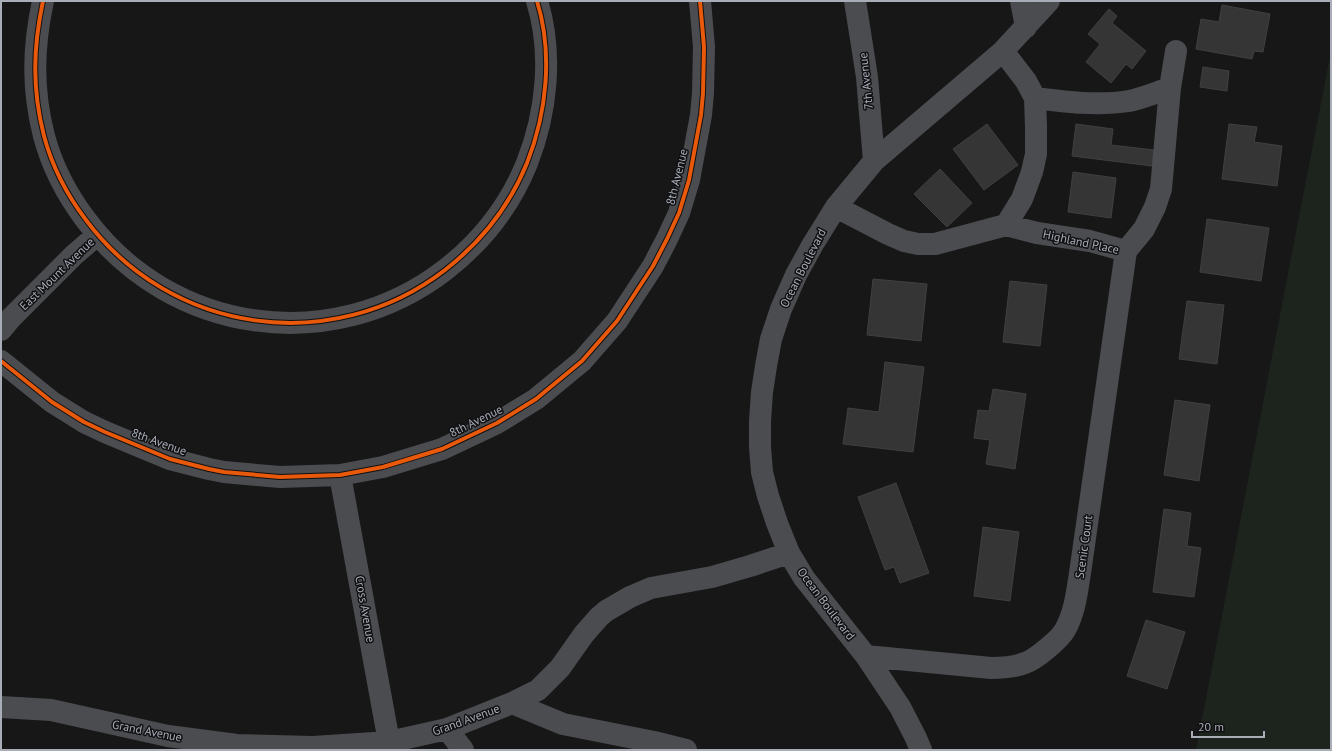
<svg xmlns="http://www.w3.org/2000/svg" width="1332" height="751" font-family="'PT Sans',sans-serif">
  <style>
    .green { fill: #1d241e }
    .building { fill: #353536; stroke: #3f4043 }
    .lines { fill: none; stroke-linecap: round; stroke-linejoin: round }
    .minor { stroke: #4b4c50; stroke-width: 22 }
    .cycleway-casing { stroke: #111113; stroke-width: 6 }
    .cycleway { stroke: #e8590c; stroke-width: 4 }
    .labels { text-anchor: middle; stroke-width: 3; stroke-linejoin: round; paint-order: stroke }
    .street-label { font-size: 12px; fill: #a8adb8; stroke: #111113 }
  </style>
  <rect width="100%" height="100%" fill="#171717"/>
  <path class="green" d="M1331,51V750H1196Z"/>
  <path class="building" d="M1222,5L1270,14L1263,52L1254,51L1252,59L1196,49L1201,19L1219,22Z
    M1109,9L1117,16L1112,23L1146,51L1132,69L1126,64L1111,83L1086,62L1100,44L1088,34Z
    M1203,67L1229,71L1227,91L1200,87Z
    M987,124L1018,165L984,190L953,149Z
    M1076,124L1113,129L1111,145L1154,150L1152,166L1072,156Z
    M1229,124L1257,127L1254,142L1282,146L1277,186L1222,179Z
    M940,169L972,203L947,227L914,194Z
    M1073,172L1116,178L1111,218L1068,212Z
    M1207,219L1269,228L1261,281L1200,272Z
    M873,279L927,284L921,341L867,335Z
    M1010,281L1047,285L1040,346L1003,342Z
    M1187,301L1224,305L1217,364L1179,359Z
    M885,362L924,367L913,452L843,444L848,408L879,412Z
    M993,389L1026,394L1015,469L986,464L990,440L974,438L978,410L989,411Z
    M1175,400L1210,405L1199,481L1164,475Z
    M896,483L929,573L900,583L894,567L885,570L858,497Z
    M1164,509L1191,513L1187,546L1201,548L1194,597L1153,592Z
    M983,527L1019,532L1010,601L974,596Z
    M1146,620L1185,632L1167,689L1127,676Z"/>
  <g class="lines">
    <path class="minor" d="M43,1C33,48 32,89 44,136C52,166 67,195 86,220C171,334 332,357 445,270C481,242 510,205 527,163C547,112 553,53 537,1
      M855,1L867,77L874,161
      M1021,1L1026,27
      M1003,51L1026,81L1035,98L1036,127V154L1032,172L1022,199L1006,225
      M1035,98C1066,102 1098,106 1129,101C1143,98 1157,92 1170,88
      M836,207L888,234L904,241L918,244H935L1006,225L1037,233L1090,241L1126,251
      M1126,251L1144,229L1155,207L1161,189L1170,88L1176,51
      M1,330L11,318L74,255L97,235
      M1,361L52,402L84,422L105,432L170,459L209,469L224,472L280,477L340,475L383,467L442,449L497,423L536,399L582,361L617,321L653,266L667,239L679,213L689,180L701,115L703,93L704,47L700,1
      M340,475L389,742
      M866,656L991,668C1002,668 1015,667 1025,663C1035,660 1060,639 1065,630C1075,612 1077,592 1080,573L1126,251
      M512,703L563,724L654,742L686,750
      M1,707L51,710L168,736L237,745L313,747L389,742L447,729L512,703L538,690L560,668L584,634L599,617L606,611L630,597L651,588L712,577L750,566L789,553
      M447,729L463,750
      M921,750L916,738L900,707L866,656L804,578L789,553L777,523L768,496L762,472L760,447V421L762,392L766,366L771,339L781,309L796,275L813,244L836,207L874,161L1003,51L1049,1"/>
    <g class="cycleway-casing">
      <path id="cycleway" d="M43,1C33,48 32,89 44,136C52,166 67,195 86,220C171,334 332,357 445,270C481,242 510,205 527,163C547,112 553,53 537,1
        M1,361L52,402L84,422L105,432L170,459L209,469L224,472L280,477L340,475L383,467L442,449L497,423L536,399L582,361L617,321L653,266L667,239L679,213L689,180L701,115L703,93L704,47L700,1"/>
    </g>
    <use href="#cycleway" class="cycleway"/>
  </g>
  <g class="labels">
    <g class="street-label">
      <text transform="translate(866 81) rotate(-96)" y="4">7th Avenue</text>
      <text transform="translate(677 177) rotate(-76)" y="4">8th Avenue</text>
      <text transform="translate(1081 242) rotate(12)" y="4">Highland Place</text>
      <text transform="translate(803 268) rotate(-63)" y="4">Ocean Boulevard</text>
      <text transform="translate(57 274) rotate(-44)" y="4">East Mount Avenue</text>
      <text transform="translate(476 421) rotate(-26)" y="4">8th Avenue</text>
      <text transform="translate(159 442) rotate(20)" y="4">8th Avenue</text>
      <text transform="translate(1084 547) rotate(-82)" y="4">Scenic Court</text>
      <text transform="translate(826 604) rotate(53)" y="4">Ocean Boulevard</text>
      <text transform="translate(365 609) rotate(80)" y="4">Cross Avenue</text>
      <text transform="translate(466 720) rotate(-20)" y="4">Grand Avenue</text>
      <text transform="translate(147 731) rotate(11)" y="4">Grand Avenue</text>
    </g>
  </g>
  <rect width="1332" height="751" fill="none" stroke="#a8adb8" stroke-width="4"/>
  <path d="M1192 731v6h72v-6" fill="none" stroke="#a8adb8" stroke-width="2"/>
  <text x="1198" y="731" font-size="12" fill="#a8adb8" stroke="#111113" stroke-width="3" paint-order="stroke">20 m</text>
</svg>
